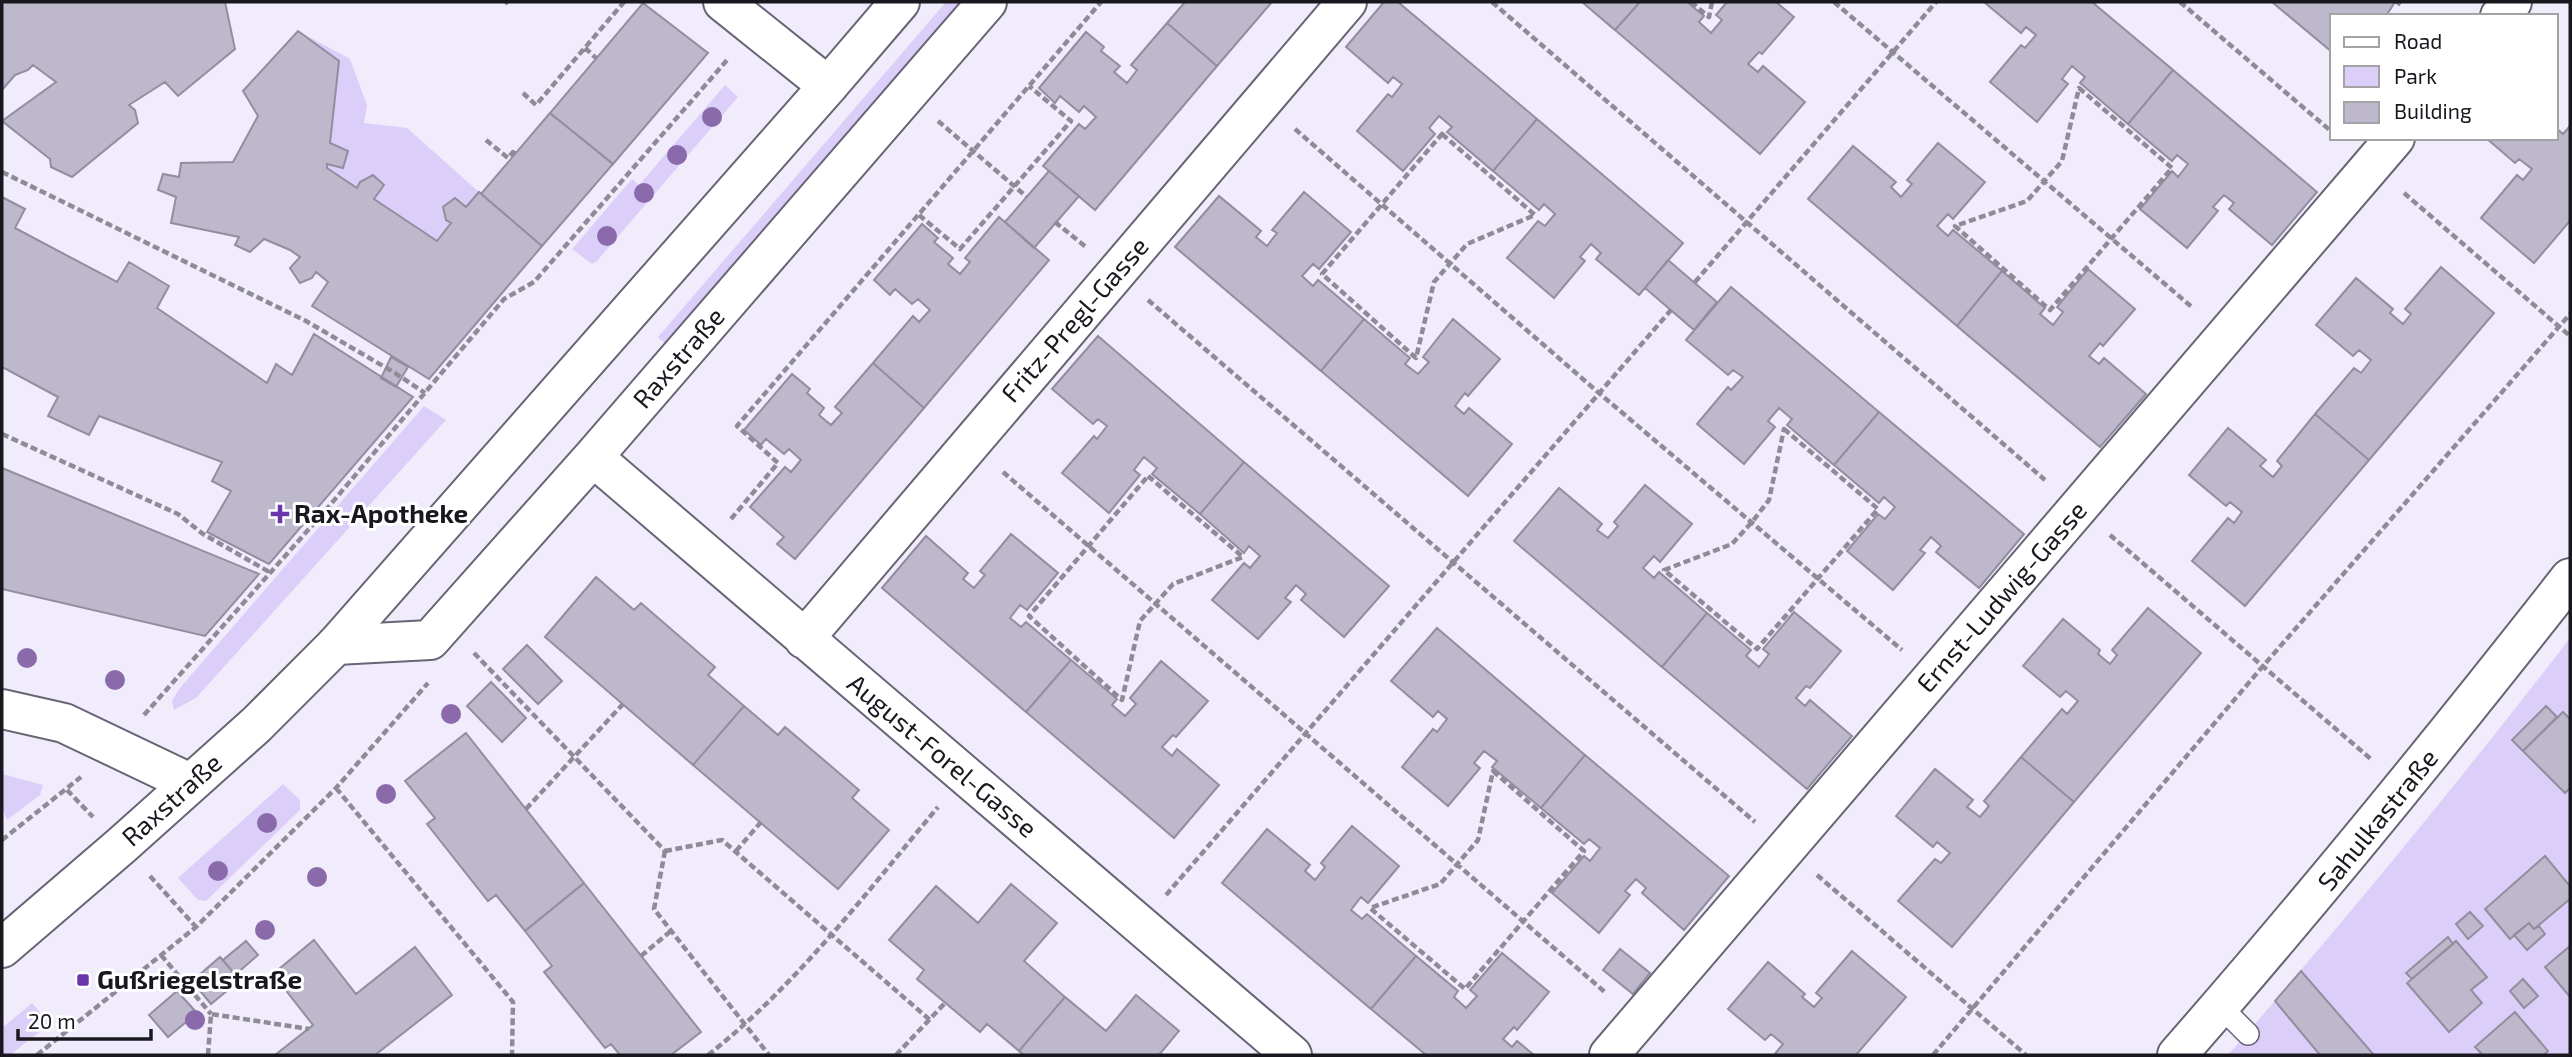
<svg xmlns="http://www.w3.org/2000/svg" width="2572" height="1057" font-family="'Exo 2',sans-serif">
  <style>
    .green { fill: #dbcff9 }
    .building { fill: #bdb8cb; stroke: #928d9f; stroke-width: 2 }
    .lines { fill: none; stroke-linecap: round; stroke-linejoin: round }
    .service-casing { stroke: #696475; stroke-width: 24 }
    .minor-casing { stroke: #696475; stroke-width: 42 }
    .tertiary-casing { stroke: #696475; stroke-width: 42 }
    .primary-casing { stroke: #696475; stroke-width: 42 }
    .path { stroke: #8e8b97; stroke-width: 4.5; stroke-dasharray: 7 3.5; stroke-linecap: butt }
    .service { stroke: #fff; stroke-width: 21 }
    .minor { stroke: #fff; stroke-width: 38 }
    .tertiary { stroke: #fff; stroke-width: 38 }
    .primary { stroke: #fff; stroke-width: 38 }
    .tree { fill: #8a6aab }
    .poi-dot { fill: #6936ad; stroke: #fff; stroke-width: 2.5 }
    .labels { text-anchor: middle; stroke-width: 6; stroke-linejoin: round; paint-order: stroke }
    .street-label { font-size: 26px; fill: #1a181f; stroke: #fff }
    .poi-label { font-size: 26px; font-weight: bold; fill: #1a181f; stroke: #fff; text-anchor: start }
  </style>
  <rect width="100%" height="100%" fill="#f1ecfc"/>
  <path class="green" d="M946,2H962L668,346L658,337Z
    M298,31L350,59L367,105L364,123L407,128L479,192L466,207L455,198L443,207L446,220L451,223L437,241L374,199L384,185L373,176L360,182L357,188L327,168V164L343,167L348,151L330,143Z
    M725,85L738,97L597,261L592,264L572,249L632,179L639,185Z
    M424,406L446,420L196,698L174,710L172,701L179,689Z
    M2570,638V1055H2228C2346,919 2460,781 2570,638Z
    M2,774L43,785L40,795L7,820L2,806Z
    M283,784L300,800V810L206,901L198,900L178,878Z
    M32,1003L50,1024L10,1055H2V1028Z"/>
  <path class="building" d="M2,2H225L235,49L178,96L165,82L129,105L135,110L138,123L72,177L51,167L50,159L2,121L56,82L33,65L28,70L15,75L2,90Z
    M1185,2H1272L1217,66L1167,23Z
    M1384,2H1398L1537,119L1493,171L1447,132L1452,127L1439,116L1429,128L1435,134L1403,171L1357,131L1388,94L1392,97L1402,84L1393,77L1388,83L1346,47Z
    M1582,2H1640L1615,30Z
    M1640,2H1687L1704,16L1699,22L1711,33L1722,20L1716,15L1727,2H1776L1794,17L1762,54L1759,52L1748,64L1758,72L1763,66L1805,102L1760,154L1615,30Z
    M1984,2H2092L2173,70L2128,124L2080,83L2085,77L2072,66L2062,79L2068,84L2037,122L1990,82L2021,45L2025,48L2036,35L2026,27L2021,33Z
    M2272,2H2401L2399,5L2395,2L2386,16H2332V52Z
    M643,3L708,53L613,164L550,113Z
    M1167,23L1217,66L1095,210L1043,166L1079,124L1085,129L1096,117L1084,106L1079,112L1060,96L1055,103L1039,88L1086,32L1104,47L1101,51L1120,66L1114,72L1127,83L1137,70L1131,65Z
    M298,31L339,61L330,143L348,151L343,168L327,164V168L357,188L360,182L373,175L384,185L374,199L437,241L451,223L446,220L443,207L455,198L466,207L479,192L542,246L429,379L312,306L328,282L316,272L312,278L300,283L290,268L300,257L290,250L264,239L250,252L235,245L239,237L171,223L176,197L158,190L163,174L179,177L181,163L233,162L258,116L243,91Z
    M2173,70L2317,192L2272,245L2229,209L2234,203L2224,195L2213,207L2218,211L2187,248L2140,209L2172,171L2178,177L2188,164L2177,155L2172,161L2128,124Z
    M550,113L613,164L542,246L481,194Z
    M1537,119L1683,243L1639,295L1596,259L1601,253L1591,244L1580,257L1585,261L1554,298L1507,258L1538,221L1545,226L1555,214L1544,204L1539,210L1493,171Z
    M2570,126V221L2534,263L2481,218L2517,175L2523,180L2532,169L2519,159L2515,163L2486,138H2556V128L2563,134Z
    M1938,143L1985,182L1953,219L1948,214L1937,226L1948,236L1953,230L2002,271L1957,326L1808,199L1853,146L1896,182L1891,187L1901,197L1912,184L1907,180Z
    M1049,171L1079,196L1034,248L1005,222Z
    M1304,192L1351,232L1319,269L1313,264L1302,276L1313,286L1318,280L1364,319L1321,371L1175,247L1219,196L1261,231L1256,237L1267,246L1277,233L1272,230Z
    M2,197L25,209L15,228L117,282L129,262L169,286L157,308L267,383L276,364L292,375L314,334L413,397L269,564L207,532L231,491L212,481L222,462L99,416L89,435L48,416L58,397L2,367Z
    M999,217L1049,260L924,408L873,363L913,316L919,322L930,310L918,299L912,304L895,289L890,295L874,280L922,224L938,238L934,242L953,258L948,264L960,274L970,262L965,258Z
    M1668,260L1717,302L1694,330L1645,288Z
    M2441,267L2494,313L2369,460L2315,414L2354,368L2361,373L2371,360L2359,350L2353,356L2316,325L2356,278L2393,309L2390,313L2403,324L2411,314L2405,309Z
    M2088,269L2135,309L2103,346L2100,343L2089,356L2099,364L2104,358L2146,394L2100,447L1957,326L2002,271L2045,308L2040,314L2053,325L2063,312L2057,307Z
    M1731,287L1879,412L1834,465L1787,425L1792,419L1779,408L1768,421L1775,427L1744,464L1697,424L1728,387L1731,390L1743,377L1733,370L1728,375L1686,340Z
    M1364,319L1410,358L1405,364L1418,374L1429,362L1423,357L1453,319L1500,359L1468,396L1465,393L1455,406L1464,414L1469,408L1512,444L1468,496L1321,371Z
    M1098,336L1244,462L1200,514L1152,474L1157,468L1144,457L1134,470L1140,475L1109,513L1062,473L1094,436L1097,439L1107,426L1098,419L1093,424L1052,389Z
    M391,357L408,367L396,387L381,378Z
    M873,363L924,408L795,559L777,544L784,537L750,507L785,467L791,472L801,460L789,449L784,454L766,439L761,445L744,430L792,374L810,389L807,393L824,408L819,415L831,425L842,413L835,407Z
    M1879,412L2024,534L1979,588L1936,552L1941,546L1931,537L1920,550L1925,553L1893,590L1847,551L1878,514L1885,519L1895,507L1884,497L1879,503L1834,465Z
    M2315,414L2369,460L2245,606L2192,561L2228,518L2234,523L2242,512L2230,502L2226,506L2189,475L2228,428L2266,460L2260,466L2273,477L2282,466L2277,461Z
    M1244,462L1389,586L1344,637L1301,600L1306,594L1296,585L1285,598L1291,602L1258,639L1212,600L1244,563L1250,568L1260,556L1249,546L1244,553L1200,514Z
    M2,468L259,574L205,636L2,589Z
    M1645,485L1692,524L1660,562L1654,556L1643,568L1654,578L1659,572L1707,613L1662,667L1514,541L1559,488L1602,524L1597,530L1608,538L1618,526L1614,522Z
    M1011,534L1058,573L1027,610L1020,605L1010,618L1021,627L1026,622L1071,660L1026,712L882,588L926,536L968,573L963,579L974,588L985,575L980,571Z
    M596,577L634,610L641,603L715,667L708,675L744,706L693,765L545,637Z
    M2148,608L2201,653L2074,802L2021,757L2062,709L2067,714L2078,701L2066,691L2060,697L2023,666L2063,619L2100,650L2098,654L2110,664L2117,655L2112,650Z
    M1794,612L1841,651L1810,688L1806,686L1796,698L1805,706L1810,700L1852,736L1807,789L1662,667L1707,613L1751,650L1746,656L1759,667L1769,654L1763,649Z
    M1437,628L1585,755L1541,808L1492,767L1497,761L1484,751L1474,763L1480,768L1448,806L1402,767L1433,729L1437,732L1447,719L1438,711L1433,717L1391,681Z
    M527,645L562,681L538,704L503,669Z
    M1071,660L1117,699L1112,705L1125,716L1136,704L1130,698L1161,661L1208,701L1176,737L1173,735L1162,747L1172,756L1177,749L1219,785L1174,838L1026,712Z
    M491,682L526,718L502,742L467,706Z
    M744,706L778,735L785,727L859,790L852,798L889,830L838,889L693,765Z
    M2546,706L2557,717L2523,751L2512,740Z
    M2563,712L2570,719V788L2565,793L2523,751Z
    M466,733L584,883L525,931L496,895L488,901L427,824L435,818L405,781Z
    M1585,755L1729,876L1684,930L1642,893L1646,888L1636,879L1625,891L1630,895L1599,933L1552,893L1584,856L1590,861L1600,848L1589,839L1584,844L1541,808Z
    M2021,757L2074,802L1952,947L1898,901L1935,859L1941,863L1950,853L1937,842L1933,847L1896,816L1935,769L1973,800L1967,807L1980,817L1989,806L1984,801Z
    M1352,826L1399,866L1368,903L1361,897L1351,910L1362,919L1367,914L1416,956L1371,1009L1222,883L1267,829L1310,865L1305,871L1315,880L1325,867L1321,863Z
    M2545,856L2570,886V899L2534,929L2529,923L2510,939L2485,909Z
    M584,883L701,1032L671,1055H620L611,1044L605,1048L544,972L552,966L525,931Z
    M1011,884L1057,923L1024,961L1065,997L1019,1051L987,1024L980,1032L917,979L924,970L889,940L936,886L978,923Z
    M2470,912L2483,926L2468,939L2456,924Z
    M2529,923L2534,929L2539,926L2545,934L2527,950L2514,935Z
    M2448,937L2453,944L2412,979L2406,973Z
    M314,940L356,994L415,947L452,995L375,1055H275L313,1025L273,974Z
    M246,941L258,955L235,975L223,960Z
    M2456,941L2487,977L2471,990L2482,1003L2449,1032L2407,983Z
    M2570,946V997L2545,967Z
    M1620,949L1650,973L1633,994L1603,970Z
    M1852,951L1906,997L1856,1055H1774L1783,1044L1771,1034L1765,1040L1728,1009L1768,962L1805,994L1802,997L1814,1007L1822,998L1816,993Z
    M1502,953L1549,992L1517,1030L1514,1027L1503,1039L1512,1047L1517,1041L1534,1055H1426L1371,1009L1416,956L1458,991L1454,997L1466,1008L1477,996L1470,990Z
    M220,957L240,980L211,1004L192,981Z
    M2301,971L2374,1055H2320L2275,1001Z
    M2523,979L2538,996L2524,1008L2510,991Z
    M177,991L197,1013L168,1037L149,1015Z
    M1136,995L1179,1031L1159,1055H1024L1019,1051L1065,997L1106,1031Z
    M2515,1012L2548,1051L2543,1055H2479L2481,1053L2475,1047Z"/>
  <g class="lines">
    <g class="service-casing">
      <path id="service" d="M2220,1006L2248,1034"/>
    </g>
    <g class="minor-casing">
      <path id="minor" d="M723,2L828,86
        M2500,16L2512,2
        M593,457L1292,1055
        M804,639L1347,2
        M336,645L430,640L593,457L987,2
        M1609,1055L2395,138
        M2177,1055C2313,900 2443,740 2570,578"/>
    </g>
    <g class="tertiary-casing">
      <path id="tertiary" d="M2,709L64,723L190,783"/>
    </g>
    <g class="primary-casing">
      <path id="primary" d="M2,948L122,845L256,725L336,645L828,86L900,2"/>
    </g>
    <path class="path" d="M1492,2L2045,480
      M1691,2L1709,17L1712,2
      M1834,2L2193,308
      M2180,2L2332,132
      M505,4L507,2
      M585,48L596,58
      M2079,88L2172,168L2050,310L1955,226L2027,201L2062,161Z
      M523,93L536,105L624,2
      M938,121L1027,197
      M1295,129L1599,393L1902,650
      M1442,134L1535,215L1467,244L1434,282L1416,358L1322,274Z
      M486,140L508,158L513,152L516,154
      M2,172L306,321L395,373L425,393
      M2404,193L2570,336
      M919,215L960,249L1071,121L1029,86
      M1055,222L1086,247
      M1695,282L1936,2
      M1148,300L1755,822
      M1784,429L1878,509L1757,649L1664,570L1732,544L1752,522L1769,500Z
      M2,434L178,514L203,534L271,573
      M1003,472L1606,993
      M1148,476L1243,557L1173,584L1140,621L1122,700L1029,616Z
      M731,519L778,463L737,426L1101,2
      M2110,535L2372,760
      M474,653L665,851
      M144,715L325,511L504,299L534,282L728,59
      M1493,771L1584,851L1465,989L1370,908L1440,884L1478,840Z
      M336,788L513,1002L512,1055
      M67,790L93,817
      M526,809L623,704
      M2,840L81,777
      M665,851L722,840L930,1020
      M665,851L654,909L769,1055
      M736,851L761,822
      M1817,875L2026,1055
      M150,876L196,927
      M1166,895L1671,310
      M161,955L211,1014
      M641,956L671,931
      M37,1055L196,927L336,788L428,683
      M208,1055L211,1014L309,1029
      M708,1055C797,985 866,893 938,807
      M896,1055L945,1003
      M1933,1055L2263,666L2570,314"/>
    <use href="#service" class="service"/>
    <use href="#minor" class="minor"/>
    <use href="#tertiary" class="tertiary"/>
    <use href="#primary" class="primary"/>
  </g>
  <g class="tree">
    <circle cx="712" cy="117" r="10"/>
    <circle cx="677" cy="155" r="10"/>
    <circle cx="644" cy="193" r="10"/>
    <circle cx="607" cy="236" r="10"/>
    <circle cx="27" cy="658" r="10"/>
    <circle cx="115" cy="680" r="10"/>
    <circle cx="451" cy="714" r="10"/>
    <circle cx="386" cy="794" r="10"/>
    <circle cx="267" cy="823" r="10"/>
    <circle cx="218" cy="871" r="10"/>
    <circle cx="317" cy="877" r="10"/>
    <circle cx="265" cy="930" r="10"/>
    <circle cx="195" cy="1020" r="10"/>
  </g>
  <g class="poi-dot">
    <path d="M276.5 503.5h7v7h7v7h-7v7h-7v-7h-7v-7h7z"/>
    <rect x="76" y="973" width="14" height="14" rx="3.5"/>
  </g>
  <g class="labels">
    <g class="street-label">
      <text transform="translate(1075 320) rotate(-49)" y="9">Fritz-Pregl-Gasse</text>
      <text transform="translate(679 358) rotate(-49)" y="9">Raxstraße</text>
      <text transform="translate(2002 597) rotate(-49)" y="9">Ernst-Ludwig-Gasse</text>
      <text transform="translate(942 756) rotate(40)" y="9">August-Forel-Gasse</text>
      <text transform="translate(172 800) rotate(-42)" y="9">Raxstraße</text>
      <text transform="translate(2378 820) rotate(-51)" y="9">Sahulkastraße</text>
    </g>
    <g class="poi-label">
      <text x="294" y="523">Rax-Apotheke</text>
      <text x="97" y="989">Gußriegelstraße</text>
    </g>
  </g>
  <rect width="2572" height="1057" fill="none" stroke="#1a181f" stroke-width="7"/>
  <rect x="2330" y="14" width="228" height="126" fill="#ffffff" stroke="#a3a3a5" stroke-width="2"/>
  <rect x="2344" y="37" width="35" height="10" fill="#ffffff" stroke="#a3a3a5" stroke-width="2"/>
  <text x="2394" y="49" font-size="21" fill="#1a181f">Road</text>
  <rect x="2344" y="66" width="35" height="21" fill="#dbcff9" stroke="#a3a3a5" stroke-width="2"/>
  <text x="2394" y="84" font-size="21" fill="#1a181f">Park</text>
  <rect x="2344" y="102" width="35" height="21" fill="#bdb8cb" stroke="#a3a3a5" stroke-width="2"/>
  <text x="2394" y="119" font-size="21" fill="#1a181f">Building</text>
  <path d="M18 1029v10h133v-10" fill="none" stroke="#1a181f" stroke-width="3.5"/>
  <text x="28" y="1029" font-size="21" fill="#1a181f" stroke="#ffffff" stroke-width="5" paint-order="stroke">20 m</text>
</svg>
